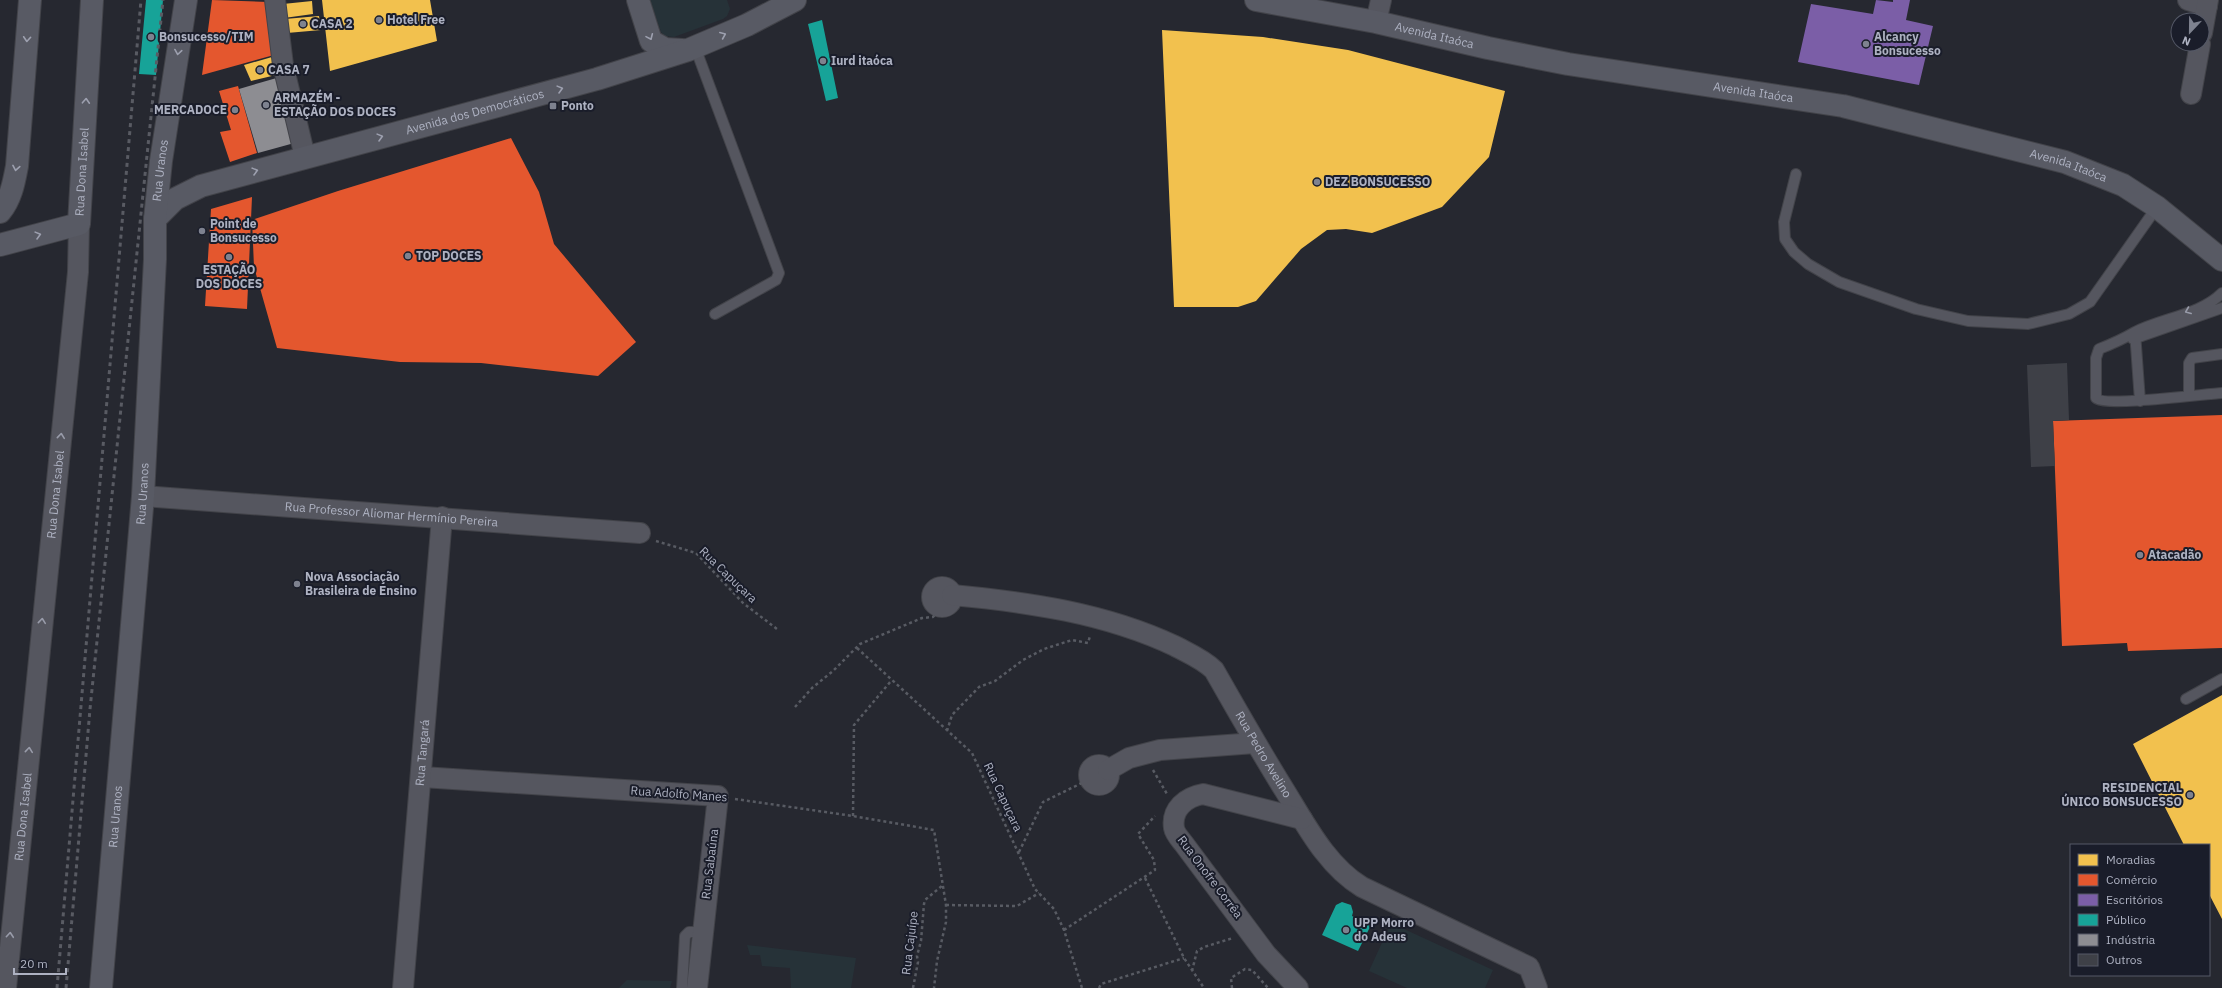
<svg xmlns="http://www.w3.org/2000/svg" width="2222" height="988" font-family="'IBM Plex Sans',sans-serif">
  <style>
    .green { fill: #263238 }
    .homes { fill: #f2c14e }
    .shops { fill: #e4572e }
    .offices { fill: #7b5ea7 }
    .public { fill: #17a398 }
    .industry { fill: #8d8d92 }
    .building { fill: #3e4047 }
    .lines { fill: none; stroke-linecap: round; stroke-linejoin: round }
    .lane-casing { stroke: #424349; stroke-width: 12 }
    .street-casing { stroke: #424349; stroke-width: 22 }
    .secondary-casing { stroke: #424349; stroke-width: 24 }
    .path { stroke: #585b63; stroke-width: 2.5; stroke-dasharray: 3 3; stroke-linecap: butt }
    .lane { stroke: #55565f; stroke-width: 10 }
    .street { stroke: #55565f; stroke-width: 20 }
    .secondary { stroke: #585a64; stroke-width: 22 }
    .rail { stroke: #595b63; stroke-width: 3; stroke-dasharray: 4 4; stroke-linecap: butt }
    .oneway { stroke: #9da0af }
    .oneway2 { stroke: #989ba9 }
    .poi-dot { fill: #7e828f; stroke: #1a1d2a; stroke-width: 1.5 }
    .labels { text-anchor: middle; stroke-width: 4; stroke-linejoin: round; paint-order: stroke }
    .poi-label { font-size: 12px; font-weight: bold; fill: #aeb2c2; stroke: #1a1d2a; text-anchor: start }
    .street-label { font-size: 12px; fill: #aeb2c2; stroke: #1a1d2a }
  </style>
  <rect width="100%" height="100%" fill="#262830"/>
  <path class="green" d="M650,0H727L730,9L727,16L723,19L674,37L665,36L661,32Z
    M1391,923L1493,970L1485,988H1407L1369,971Z
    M747,945L856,958L851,988H791L790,968L762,966L760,955H750Z
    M627,980L672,981L670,988H619Z"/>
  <path class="homes" d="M322,0H430L437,41L330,71Z
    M312,1L313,14L284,18L283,4Z
    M319,16L321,30L287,33L285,19Z
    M1162,30L1263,37L1348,50L1505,91L1489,157L1442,207L1372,233L1346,229L1327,230L1301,249L1256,301L1238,307H1174Z
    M272,57L276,75L251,81L244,65Z
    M2222,695V919L2209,894V845H2184L2133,744Z"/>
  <path class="shops" d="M212,0L268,2L274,55L202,75Z
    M238,86L257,153L230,162L220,132L231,130L219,91Z
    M511,138L539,192L554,244L636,342L598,376L481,363L400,362L277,348L254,267L252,220L338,191Z
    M252,197L247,309L205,306L211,209Z
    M2222,415V648L2128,651L2127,643L2062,646L2053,421Z"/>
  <path class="offices" d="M1876,0L1893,2V0H1910L1906,20L1933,26L1919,85L1798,62L1811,4L1873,14Z"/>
  <path class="public" d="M146,0H163L156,75L139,74Z
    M822,20L838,98L826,101L808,24Z
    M1342,902L1351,905L1353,912L1352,916L1371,925L1358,951L1322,935L1336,905Z"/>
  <path class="industry" d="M280,77L298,142L258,153L239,89Z"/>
  <path class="building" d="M2067,363L2069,420L2053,421L2055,466L2031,467L2027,365Z"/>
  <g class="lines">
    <g class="lane-casing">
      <path id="lane" d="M695,47L779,273L776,280L715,314
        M1796,174L1784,222L1785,239L1794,252L1808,264L1839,282L1916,309L1968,321L2028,324L2069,314L2090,302L2157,207
        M2222,293C2200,315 2162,318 2135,332C2123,339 2112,344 2099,349L2096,358V398C2104,407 2204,394 2222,393
        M2135,332L2140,401
        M2133,339L2222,308
        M2189,396V363L2192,358L2222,354
        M2186,699L2222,679
        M682,988L685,936L689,932H702"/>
    </g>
    <g class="street-casing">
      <g id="street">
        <path d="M275,0L283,65L305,157"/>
        <path d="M2188,0L2207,6"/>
        <path d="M1376,22L1381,0"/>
        <path d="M2202,33L2208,0"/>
        <path d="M2191,94L2200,44"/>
        <path id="s1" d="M143,496L640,533"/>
        <circle cx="942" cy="597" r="10"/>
        <path id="s2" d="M952,595C1028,602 1105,613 1175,646C1188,653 1203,659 1214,670C1237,710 1260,751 1285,791C1306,825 1327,866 1362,887L1529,967L1537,988"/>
        <circle cx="1099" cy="775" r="10"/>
        <path d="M1108,770L1129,758L1160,750L1255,743"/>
        <path d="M422,777L718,796L697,988"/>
        <path id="s3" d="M6,988L78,272L79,224"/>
        <path id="s4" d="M403,988L442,517"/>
        <path d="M1298,988L1266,954L1184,844C1181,840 1175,834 1174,828C1171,809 1186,797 1203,794L1302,819"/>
      </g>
    </g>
    <g class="secondary-casing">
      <g id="secondary">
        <path d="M638,0L651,41L665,49L682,50"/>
        <path id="s5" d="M1256,0L1376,22L1488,48L1568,64L1843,106L2065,162L2123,185L2157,207L2222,260"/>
        <path d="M0,212C11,199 14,182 17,166L30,0"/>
        <path id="s6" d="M155,219L175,199L201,186L597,79L688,50L747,25L795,0"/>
        <path id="s7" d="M0,245L79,224L92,0"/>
        <path id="s8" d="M101,988L143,496L155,259V219L161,161L186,0"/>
      </g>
    </g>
    <path class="path" d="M656,541L696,553L743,603L777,629
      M857,648L972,753L1035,889L1054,909L1064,930L1082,988
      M795,707L812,688L833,671L860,644L922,618L933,617L941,608
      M947,731L952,715L979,687L995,681L1023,660L1044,649L1072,640L1088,643L1090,636
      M1153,770L1167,794
      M735,799L853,816L934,830L946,905V922L937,961L934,988
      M853,816L854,725L891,681
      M1019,852L1043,802L1090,779
      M1145,878L1184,958L1204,988
      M946,905L1017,906L1039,893
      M1064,930L1155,870L1154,860L1138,834L1155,816
      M1192,971L1197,951L1204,947L1233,938
      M913,988L918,962L917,956L921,941L924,904L925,900L943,885
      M1099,988L1101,984L1184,958
      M1232,988L1231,978L1245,969L1252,970L1268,988"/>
    <use href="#lane" class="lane"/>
    <use href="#street" class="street"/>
    <use href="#secondary" class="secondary"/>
    <path class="rail" d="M57,988L141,0
      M66,988L90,709L163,0"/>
  </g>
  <defs><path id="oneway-chevron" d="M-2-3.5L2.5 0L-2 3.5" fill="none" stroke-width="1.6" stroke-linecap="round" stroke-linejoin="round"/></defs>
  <g class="oneway">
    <use href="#oneway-chevron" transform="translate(723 35) rotate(-23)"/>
    <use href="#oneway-chevron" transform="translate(650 37) rotate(66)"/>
    <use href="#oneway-chevron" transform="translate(27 39) rotate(94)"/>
    <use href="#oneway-chevron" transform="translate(178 52) rotate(99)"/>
    <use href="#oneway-chevron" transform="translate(560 89) rotate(-15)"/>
    <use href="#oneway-chevron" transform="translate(86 101) rotate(-87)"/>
    <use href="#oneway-chevron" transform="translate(380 137) rotate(-15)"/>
    <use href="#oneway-chevron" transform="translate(16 168) rotate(100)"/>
    <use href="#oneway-chevron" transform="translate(255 171) rotate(-15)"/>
    <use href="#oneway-chevron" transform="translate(38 235) rotate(-15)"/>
  </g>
  <g class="oneway2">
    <use href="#oneway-chevron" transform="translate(2188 311) rotate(158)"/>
    <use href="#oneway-chevron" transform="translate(61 436) rotate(-84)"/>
    <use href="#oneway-chevron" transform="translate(42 621) rotate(-84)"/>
    <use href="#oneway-chevron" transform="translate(29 750) rotate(-84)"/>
    <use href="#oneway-chevron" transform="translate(10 935) rotate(-85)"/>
  </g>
  <g class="poi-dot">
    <circle cx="379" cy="20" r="4"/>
    <circle cx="303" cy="24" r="4"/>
    <circle cx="151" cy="37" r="4"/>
    <circle cx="1866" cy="44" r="4"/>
    <circle cx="823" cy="61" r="4"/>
    <circle cx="260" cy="70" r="4"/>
    <circle cx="266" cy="105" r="4"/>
    <rect x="549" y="102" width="8" height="8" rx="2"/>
    <circle cx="235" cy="110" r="4"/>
    <circle cx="1317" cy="182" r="4"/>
    <circle cx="202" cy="231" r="4"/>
    <circle cx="408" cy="256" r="4"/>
    <circle cx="229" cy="257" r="4"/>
    <circle cx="2140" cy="555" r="4"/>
    <circle cx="297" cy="584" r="4"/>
    <circle cx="2190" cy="795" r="4"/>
    <circle cx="1346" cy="930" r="4"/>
  </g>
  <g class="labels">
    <g class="poi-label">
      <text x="387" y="24">Hotel Free</text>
      <text x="311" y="28">CASA 2</text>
      <text x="159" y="41">Bonsucesso/TIM</text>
      <text x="1874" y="41">Alcancy<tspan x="1874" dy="14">Bonsucesso</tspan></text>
      <text x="831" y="65">Iurd itaóca</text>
      <text x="268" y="74">CASA 7</text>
      <text x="274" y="102">ARMAZÉM -<tspan x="274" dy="14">ESTAÇÃO DOS DOCES</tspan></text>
      <text x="561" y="110">Ponto</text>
      <text x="227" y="114" text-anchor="end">MERCADOCE</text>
      <text x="1325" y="186">DEZ BONSUCESSO</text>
      <text x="210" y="228">Point de<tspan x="210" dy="14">Bonsucesso</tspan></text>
      <text x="416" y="260">TOP DOCES</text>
      <text x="229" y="274" text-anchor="middle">ESTAÇÃO<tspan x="229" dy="14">DOS DOCES</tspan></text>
      <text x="2148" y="559">Atacadão</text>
      <text x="305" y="581">Nova Associação<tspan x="305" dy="14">Brasileira de Ensino</tspan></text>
      <text x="2182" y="792" text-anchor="end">RESIDENCIAL<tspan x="2182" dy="14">ÚNICO BONSUCESSO</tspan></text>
      <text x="1354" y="927">UPP Morro<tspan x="1354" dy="14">do Adeus</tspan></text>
    </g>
    <g class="street-label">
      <text dy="4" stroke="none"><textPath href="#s5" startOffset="182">Avenida Itaóca</textPath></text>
      <text dy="4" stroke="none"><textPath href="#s5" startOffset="506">Avenida Itaóca</textPath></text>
      <text dy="4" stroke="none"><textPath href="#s6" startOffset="341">Avenida dos Democráticos</textPath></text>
      <text dy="4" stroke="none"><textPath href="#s5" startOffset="830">Avenida Itaóca</textPath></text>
      <text dy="4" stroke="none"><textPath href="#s8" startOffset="820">Rua Uranos</textPath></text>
      <text dy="4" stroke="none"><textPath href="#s7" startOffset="134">Rua Dona Isabel</textPath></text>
      <text dy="4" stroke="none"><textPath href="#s8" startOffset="496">Rua Uranos</textPath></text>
      <text dy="4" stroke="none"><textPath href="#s3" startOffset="496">Rua Dona Isabel</textPath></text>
      <text dy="4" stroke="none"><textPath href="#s1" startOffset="249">Rua Professor Aliomar Hermínio Pereira</textPath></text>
      <text transform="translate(728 575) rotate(44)" y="4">Rua Capuçara</text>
      <text dy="4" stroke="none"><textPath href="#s4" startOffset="236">Rua Tangará</textPath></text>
      <text dy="4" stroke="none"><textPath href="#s2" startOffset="374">Rua Pedro Avelino</textPath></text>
      <text transform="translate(679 794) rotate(4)" y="4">Rua Adolfo Manes</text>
      <text transform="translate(1003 797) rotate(65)" y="4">Rua Capuçara</text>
      <text dy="4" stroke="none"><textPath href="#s8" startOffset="172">Rua Uranos</textPath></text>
      <text dy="4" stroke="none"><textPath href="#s3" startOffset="172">Rua Dona Isabel</textPath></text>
      <text transform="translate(710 864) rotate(-83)" y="4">Rua Sabaúna</text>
      <text transform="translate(1210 877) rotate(53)" y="4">Rua Onofre Corrêa</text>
      <text transform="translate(910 943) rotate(-83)" y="4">Rua Cajuípe</text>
    </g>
  </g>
  <rect x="2070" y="844" width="140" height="132" fill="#1a1d2a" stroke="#555967"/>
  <rect x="2078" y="854" width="20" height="12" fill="#f2c14e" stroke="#555967"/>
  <text x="2106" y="864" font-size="12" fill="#aeb2c2">Moradias</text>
  <rect x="2078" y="874" width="20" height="12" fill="#e4572e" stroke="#555967"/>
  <text x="2106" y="884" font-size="12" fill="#aeb2c2">Comércio</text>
  <rect x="2078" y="894" width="20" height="12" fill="#7b5ea7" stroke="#555967"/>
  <text x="2106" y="904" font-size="12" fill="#aeb2c2">Escritórios</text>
  <rect x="2078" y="914" width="20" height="12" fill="#17a398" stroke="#555967"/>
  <text x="2106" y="924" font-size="12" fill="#aeb2c2">Público</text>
  <rect x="2078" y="934" width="20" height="12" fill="#8d8d92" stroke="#555967"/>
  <text x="2106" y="944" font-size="12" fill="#aeb2c2">Indústria</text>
  <rect x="2078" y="954" width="20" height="12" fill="#3e4047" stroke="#555967"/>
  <text x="2106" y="964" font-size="12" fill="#aeb2c2">Outros</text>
  <g transform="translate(2190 32) rotate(202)"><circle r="19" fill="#1a1d2a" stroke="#555967"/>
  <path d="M0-3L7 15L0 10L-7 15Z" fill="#7e828f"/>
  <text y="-6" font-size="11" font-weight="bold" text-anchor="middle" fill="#aeb2c2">N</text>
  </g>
  <path d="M14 968v6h52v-6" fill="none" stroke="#aeb2c2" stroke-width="2"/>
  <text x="20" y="968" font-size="12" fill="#aeb2c2" stroke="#1a1d2a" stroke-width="3" paint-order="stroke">20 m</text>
</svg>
